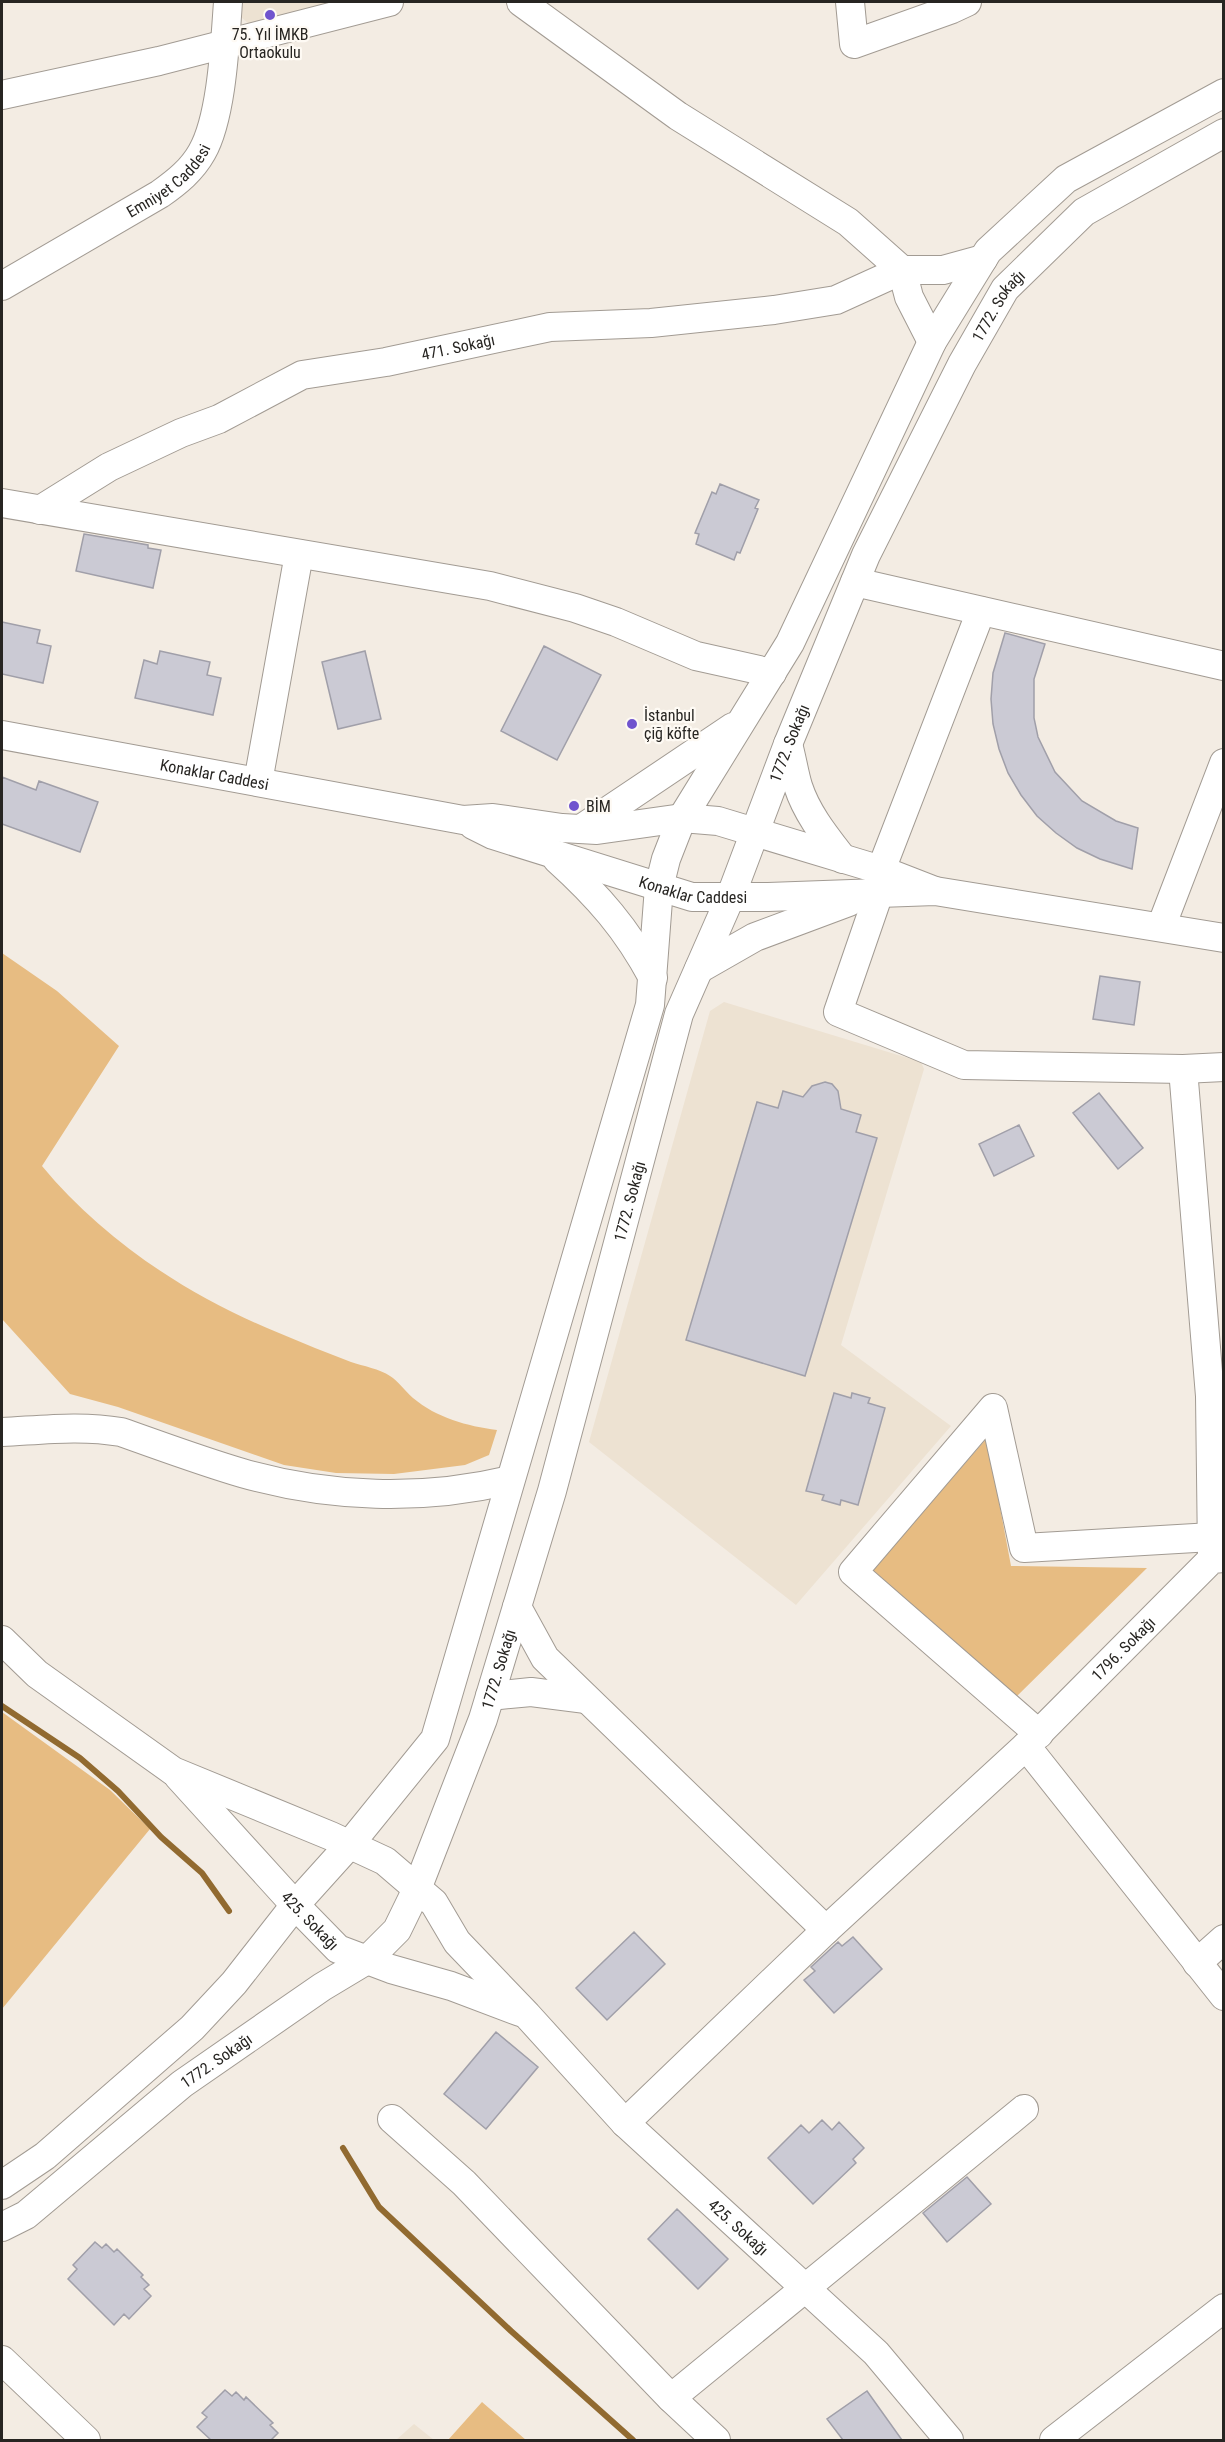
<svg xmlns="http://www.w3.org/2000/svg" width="1225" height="2442" font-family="'Roboto Condensed',sans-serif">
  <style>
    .built { fill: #ede2d2 }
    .green { fill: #e7bc82 }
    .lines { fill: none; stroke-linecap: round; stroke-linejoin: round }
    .stream { stroke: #916a30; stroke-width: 6 }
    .building { fill: #cbcad4; stroke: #a09fa9; stroke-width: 1.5 }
    .minor-casing { stroke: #a29b93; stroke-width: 30 }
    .minor { stroke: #fff; stroke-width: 28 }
    .poi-dot { fill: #7054ce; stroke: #fefaf4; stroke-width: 2 }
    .labels { text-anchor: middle; stroke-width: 4.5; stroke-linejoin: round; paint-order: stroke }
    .poi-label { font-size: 16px; fill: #272522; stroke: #fefaf4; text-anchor: start }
    .street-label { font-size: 16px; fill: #272522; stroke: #fefaf4 }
  </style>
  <rect width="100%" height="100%" fill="#f3ece3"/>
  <path class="built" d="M240,2H358L249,24L241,17Z
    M724,1002L921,1062L924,1069L841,1345L951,1426L796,1605L589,1442L710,1011Z
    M414,2424L434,2440H396Z"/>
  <path class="green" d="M2,953L57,991L119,1046L42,1166C104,1241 190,1297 279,1333C303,1343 327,1353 351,1362C363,1366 380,1369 390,1376C398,1381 405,1391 413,1398C437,1418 467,1426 497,1430L489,1455L465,1465L394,1474L336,1473L284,1465L118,1407L70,1394L2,1319Z
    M987,1438L1011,1566L1147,1568L1012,1701L864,1580Z
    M2,1712L110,1790L150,1829L2,2009Z
    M482,2402L526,2440H448Z"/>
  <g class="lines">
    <path class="stream" d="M2,1706L80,1758L118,1791L161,1837L202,1873L229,1911
      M343,2148L379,2207L511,2331L633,2440"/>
  </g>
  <path class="building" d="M720,484L759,500L755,508L758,509L740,553L737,552L734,560L696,544L699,534L695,533L712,492L716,494Z
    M84,534L148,545V548L161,550L153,588L76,571Z
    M2,622L40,630L37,643L51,646L43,683L2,674Z
    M1005,633L1045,644L1034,679V718L1038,737L1055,772L1082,801L1116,821L1138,828L1132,869L1100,859L1077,848L1056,833L1037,816L1021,795L1008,773L999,749L993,724L991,699L993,673Z
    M544,646L601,675L557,760L501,731Z
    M160,651L210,662L207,675L221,678L213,715L135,698L144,660L157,664Z
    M365,651L381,719L338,729L322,662Z
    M2,777L36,790L39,781L98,802L80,852L2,824Z
    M1100,976L1140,982L1134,1025L1093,1019Z
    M825,1082L832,1084L838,1091L841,1109L861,1115L856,1132L877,1138L805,1376L686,1340L757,1102L778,1108L783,1091L803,1097L812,1086Z
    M1099,1093L1143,1148L1118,1169L1073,1113Z
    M1019,1125L1034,1156L994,1176L979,1144Z
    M834,1393L851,1398L852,1393L870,1398L868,1403L885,1408L858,1505L841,1500L840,1505L822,1500L824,1495L806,1491Z
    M634,1932L665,1964L607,2020L576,1988Z
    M853,1937L882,1969L834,2013L804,1980L815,1971L811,1967L838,1942L842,1946Z
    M496,2032L538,2067L486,2129L444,2094Z
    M822,2120L832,2130L839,2122L864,2148L853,2159L856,2163L813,2204L768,2158L801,2125L809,2133Z
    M967,2177L991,2204L947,2242L923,2213Z
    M677,2209L728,2259L698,2289L648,2239Z
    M95,2242L102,2248L106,2244L114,2252L117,2249L143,2275L141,2277L149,2285L144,2289L151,2296L129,2319L124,2314L114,2325L68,2279L77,2269L73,2265Z
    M225,2390L232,2396L236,2392L244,2400L246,2397L273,2423L270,2425L278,2433L271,2440H211L197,2427L207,2417L202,2413Z
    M867,2391L902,2440H843L827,2419Z"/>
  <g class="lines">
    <g class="minor-casing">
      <g id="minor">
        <path d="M521,2L678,116L848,222L902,270L909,297L932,342"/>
        <path d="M850,2L854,44L952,9L967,2"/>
        <path d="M2,95L159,61L389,2"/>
        <path id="s1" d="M2,286L160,194C177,182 192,170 202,152C222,117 225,42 228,2"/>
        <path d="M2,503L490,586L575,608L616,622L696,656L772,673"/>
        <path id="s2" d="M40,510L109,467L181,433L219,419L302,375L386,362L550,327L651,323L774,310L836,300L902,270H943L983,259"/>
        <path d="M855,582L1224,666"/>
        <path id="s3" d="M2,735L463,820L493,818L562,828L597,830L682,818L718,821L881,870L935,891"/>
        <path d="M788,744C792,758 794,773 798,786C807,814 826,837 843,859"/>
        <path d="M258,782L299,554"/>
        <path id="s4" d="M473,825L493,835L692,897H768L935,891L1224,938"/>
        <path d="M581,829L733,727"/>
        <path d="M557,859C598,896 627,929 653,978"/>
        <path d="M881,870L981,611"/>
        <path d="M879,893L838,1012L964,1065L1183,1069L1224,1067"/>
        <path d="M1161,927L1224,763"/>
        <path d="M699,969L755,937L849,902"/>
        <path d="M1183,1069L1210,1396L1212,1554"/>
        <path d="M2,1432C42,1430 81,1425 121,1432C161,1446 201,1461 242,1473C329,1498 422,1501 510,1480"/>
        <path d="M517,1607L545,1658L826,1930"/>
        <path id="s5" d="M2,1640L37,1674L173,1771L331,1836L385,1861L434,1903L457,1942L527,2015L625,2123L876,2353L949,2440"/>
        <path d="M490,1696L531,1692L586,1699"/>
        <path d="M1039,1734L853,1572L993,1408L1024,1548L1212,1537"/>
        <path d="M1026,1746L1224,1996"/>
        <path id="s6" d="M178,1776L295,1905L338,1949L391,1969L451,1986L520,2012"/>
        <path d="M1197,1963L1224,1939"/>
        <path d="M392,2119L464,2183L671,2398L716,2440"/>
        <path id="s7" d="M625,2123L826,1930L1026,1746L1212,1559L1224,1558"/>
        <path d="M2,2185L45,2156L192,2028L234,1983L295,1905L350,1844L435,1739L650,1005L659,887L666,859L682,818L790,643L932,342L988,251L1066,179L1224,93"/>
        <path id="s8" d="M2,2227L26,2215L182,2084L322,1987L367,1960L397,1930L417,1889L483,1719L552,1491L679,1014L730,898L788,744L866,555L962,364L1005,289L1084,212L1224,133"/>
        <path d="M2,2360L86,2440"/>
        <path d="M671,2398L1024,2109"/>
        <path d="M1054,2440L1224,2308"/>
      </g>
    </g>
    <use href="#minor" class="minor"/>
  </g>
  <g class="poi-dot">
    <circle cx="270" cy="15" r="6"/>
    <circle cx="632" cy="724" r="6"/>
    <circle cx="574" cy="806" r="6"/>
  </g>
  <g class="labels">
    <g class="poi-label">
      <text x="270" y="40" text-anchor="middle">75. Yıl İMKB<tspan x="270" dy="18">Ortaokulu</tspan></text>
      <text x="644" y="721">İstanbul<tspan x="644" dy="18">çiğ köfte</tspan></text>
      <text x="586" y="812">BİM</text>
    </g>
    <g class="street-label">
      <text dy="6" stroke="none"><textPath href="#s1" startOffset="198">Emniyet Caddesi</textPath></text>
      <text dy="6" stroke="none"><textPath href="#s8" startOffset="2234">1772. Sokağı</textPath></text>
      <text dy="6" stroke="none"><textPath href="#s2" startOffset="454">471. Sokağı</textPath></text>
      <text dy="6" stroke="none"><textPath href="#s8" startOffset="1748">1772. Sokağı</textPath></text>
      <text dy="6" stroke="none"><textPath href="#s3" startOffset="216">Konaklar Caddesi</textPath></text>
      <text dy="6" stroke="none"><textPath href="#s4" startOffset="231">Konaklar Caddesi</textPath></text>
      <text dy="6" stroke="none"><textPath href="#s8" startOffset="1262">1772. Sokağı</textPath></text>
      <text dy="6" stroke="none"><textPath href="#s7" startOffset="688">1796. Sokağı</textPath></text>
      <text dy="6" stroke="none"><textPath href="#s8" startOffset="776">1772. Sokağı</textPath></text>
      <text dy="6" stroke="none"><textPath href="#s6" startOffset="196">425. Sokağı</textPath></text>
      <text dy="6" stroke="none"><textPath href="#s8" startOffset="272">1772. Sokağı</textPath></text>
      <text dy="6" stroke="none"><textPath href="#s5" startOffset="957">425. Sokağı</textPath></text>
    </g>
  </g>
  <rect width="1225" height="2442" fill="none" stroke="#272522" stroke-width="6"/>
</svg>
